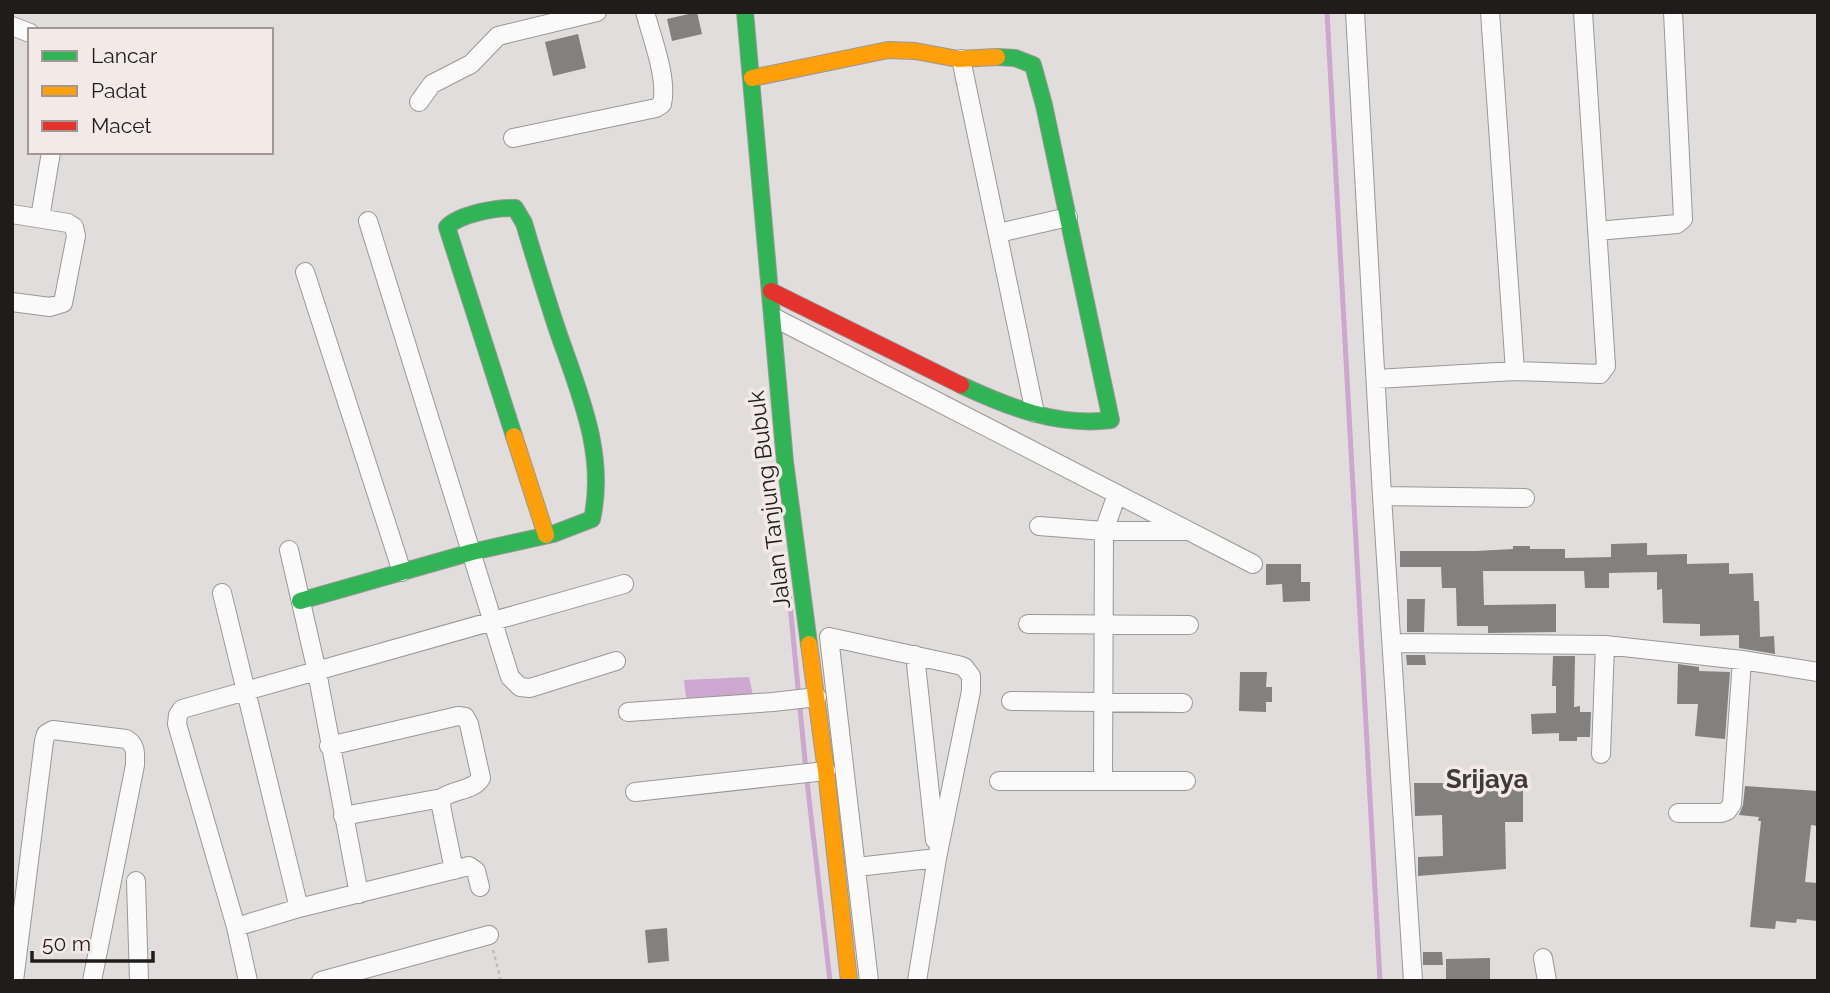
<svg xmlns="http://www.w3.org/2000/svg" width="1830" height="993" font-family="Raleway,sans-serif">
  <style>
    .water { fill: #cda7cf }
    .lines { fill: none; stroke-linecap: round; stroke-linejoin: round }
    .stream { stroke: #cda7cf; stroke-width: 5 }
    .building { fill: #838080 }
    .street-casing { stroke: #9a9797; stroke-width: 20 }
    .fast-casing { stroke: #9a9797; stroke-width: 18 }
    .slow-casing { stroke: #9a9797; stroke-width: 18 }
    .jam-casing { stroke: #9a9797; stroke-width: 18 }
    .path { stroke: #bebdbd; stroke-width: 2.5; stroke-dasharray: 3.5 3.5; stroke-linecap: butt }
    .street { stroke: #fbfafa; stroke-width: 18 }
    .fast { stroke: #30b455; stroke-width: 16 }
    .slow { stroke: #ff9f0a; stroke-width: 16 }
    .jam { stroke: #e5322d; stroke-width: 16 }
    .labels { text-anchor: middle; stroke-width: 7; stroke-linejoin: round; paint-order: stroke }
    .street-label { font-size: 23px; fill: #201c1c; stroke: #f3eae8 }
    .quarter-label { font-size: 26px; font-weight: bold; fill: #403937; stroke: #f3eae8 }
  </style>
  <rect width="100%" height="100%" fill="#e2dddd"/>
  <path class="water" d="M749,677L754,700L687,705L684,680Z"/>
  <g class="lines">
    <path class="stream" d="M1327,12L1380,981
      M789,594L807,781L830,981"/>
  </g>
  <path class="building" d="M697,12L702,34L672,41L667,19Z
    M578,34L586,68L553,76L545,42Z
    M1647,543V555L1687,554V564L1729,563V574L1753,573L1754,601H1759L1760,637L1774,636L1775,654L1739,648V635L1700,636V624L1663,623L1662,589L1657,590V572L1609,573V588H1585L1584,571H1483L1484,605L1556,604V632L1488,633V626H1457L1456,588H1442L1441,567H1400V551H1476L1513,549V546H1530V549H1565V558L1611,557V544Z
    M1266,564H1301V582H1310V601L1283,602L1282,584L1266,585Z
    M1407,599H1425L1424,632H1407Z
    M1406,655H1425L1426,665H1407Z
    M1553,656H1575L1574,707L1580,706V712H1591L1590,737H1577V741H1559V733L1532,734L1531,714L1556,713V686H1552Z
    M1678,664L1699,667V671L1730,672L1725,739L1695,736L1698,704H1677Z
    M1240,672H1267L1266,687H1272V702H1266V712L1239,711Z
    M1414,783H1446V787L1523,784V822H1505L1506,869L1418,876V857L1443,856L1442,815L1415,816Z
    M1745,786L1818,791V826L1811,825L1805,882L1818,883V921L1797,919L1796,923L1776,921L1775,929L1750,927L1761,821H1758L1759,817L1739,815L1743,805Z
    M667,928L669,961L648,963L645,930Z
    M1423,952H1442L1443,965H1423Z
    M1490,958V981H1446V959Z"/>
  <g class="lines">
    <g class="street-casing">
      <path id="street" d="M1355,12L1382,496L1413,981
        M1490,12L1515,371
        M12,26L30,33
        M961,59L1035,413
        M419,102L432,84L471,64L498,36L597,12
        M513,138L656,108L662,104C668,79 652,38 645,12
        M12,214L68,223L74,227L76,236L63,303L50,307L12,302
        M40,218L51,152
        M368,221L510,677L520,687L530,688L616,661
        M1597,231L1677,224L1683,219L1673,12
        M999,233L1068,217
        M305,272L402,572
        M773,317L1253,564
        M1376,379L1515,371L1600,374L1606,366L1583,12
        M1382,496L1525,498
        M1039,526L1104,531H1186
        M289,550L317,672L359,894
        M222,593L299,908
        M1028,624L1189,625
        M1392,643L1605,645L1742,660L1818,672
        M915,655L935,840
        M1011,701L1183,703
        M628,712L773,702L817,697
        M329,746L458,716L465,717L469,724L481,778C474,791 453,789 442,798L441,806L454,870
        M1601,754L1605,645
        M999,781H1186
        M1103,781L1104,531L1117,494
        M635,792L826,771
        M1678,813H1721L1727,811L1732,804L1742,660
        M343,816L442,798
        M857,867L937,858
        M136,881L139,981
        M236,927L299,908L469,866L476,871L480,887
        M1543,958L1547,981
        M14,981L44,741L46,734L53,730L126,739C137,745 135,754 135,765L92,981
        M248,981L236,927L177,724L178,715L182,709L624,584
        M321,981L489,935
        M869,981L829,637L958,665L964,667L971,676V691L937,858L917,981"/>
    </g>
    <g class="fast-casing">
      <path id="fast" d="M745,12L785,462L809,644
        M961,385C1008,407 1058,427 1111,420L1044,105L1033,65L1015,58L997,57
        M300,601L472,552L553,534L592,519C607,452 577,388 556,326C545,292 534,257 524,223L515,208C497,207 460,214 447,227L514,436"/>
    </g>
    <g class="slow-casing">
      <path id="slow" d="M752,78L888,50L915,51L958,59L997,57
        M514,436L546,535
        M809,644L826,771L849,981"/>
    </g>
    <g class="jam-casing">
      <path id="jam" d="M771,291L961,385"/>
    </g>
    <path class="path" d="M493,950L501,981"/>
    <use href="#street" class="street"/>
    <use href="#fast" class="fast"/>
    <use href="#slow" class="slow"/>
    <use href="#jam" class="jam"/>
  </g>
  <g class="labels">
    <g class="street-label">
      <text transform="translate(769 500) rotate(-97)" y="8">Jalan Tanjung Bubuk</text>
    </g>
    <g class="quarter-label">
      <text x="1487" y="788">Srijaya</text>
    </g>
  </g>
  <rect width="1830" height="993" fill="none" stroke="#201c1c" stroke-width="28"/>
  <rect x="28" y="28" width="245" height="126" fill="#f3eae8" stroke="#9f9896" stroke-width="2"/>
  <rect x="42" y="51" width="35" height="10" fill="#30b455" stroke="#9f9896" stroke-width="2"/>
  <text x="91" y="63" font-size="21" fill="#201c1c">Lancar</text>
  <rect x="42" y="86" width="35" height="10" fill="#ff9f0a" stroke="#9f9896" stroke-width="2"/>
  <text x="91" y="98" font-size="21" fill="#201c1c">Padat</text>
  <rect x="42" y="121" width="35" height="10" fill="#e5322d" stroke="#9f9896" stroke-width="2"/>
  <text x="91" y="133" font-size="21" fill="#201c1c">Macet</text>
  <path d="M32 951v10h121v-10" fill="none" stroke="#201c1c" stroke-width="3.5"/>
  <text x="42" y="951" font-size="21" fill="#201c1c" stroke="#f3eae8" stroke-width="5" paint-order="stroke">50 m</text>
</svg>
